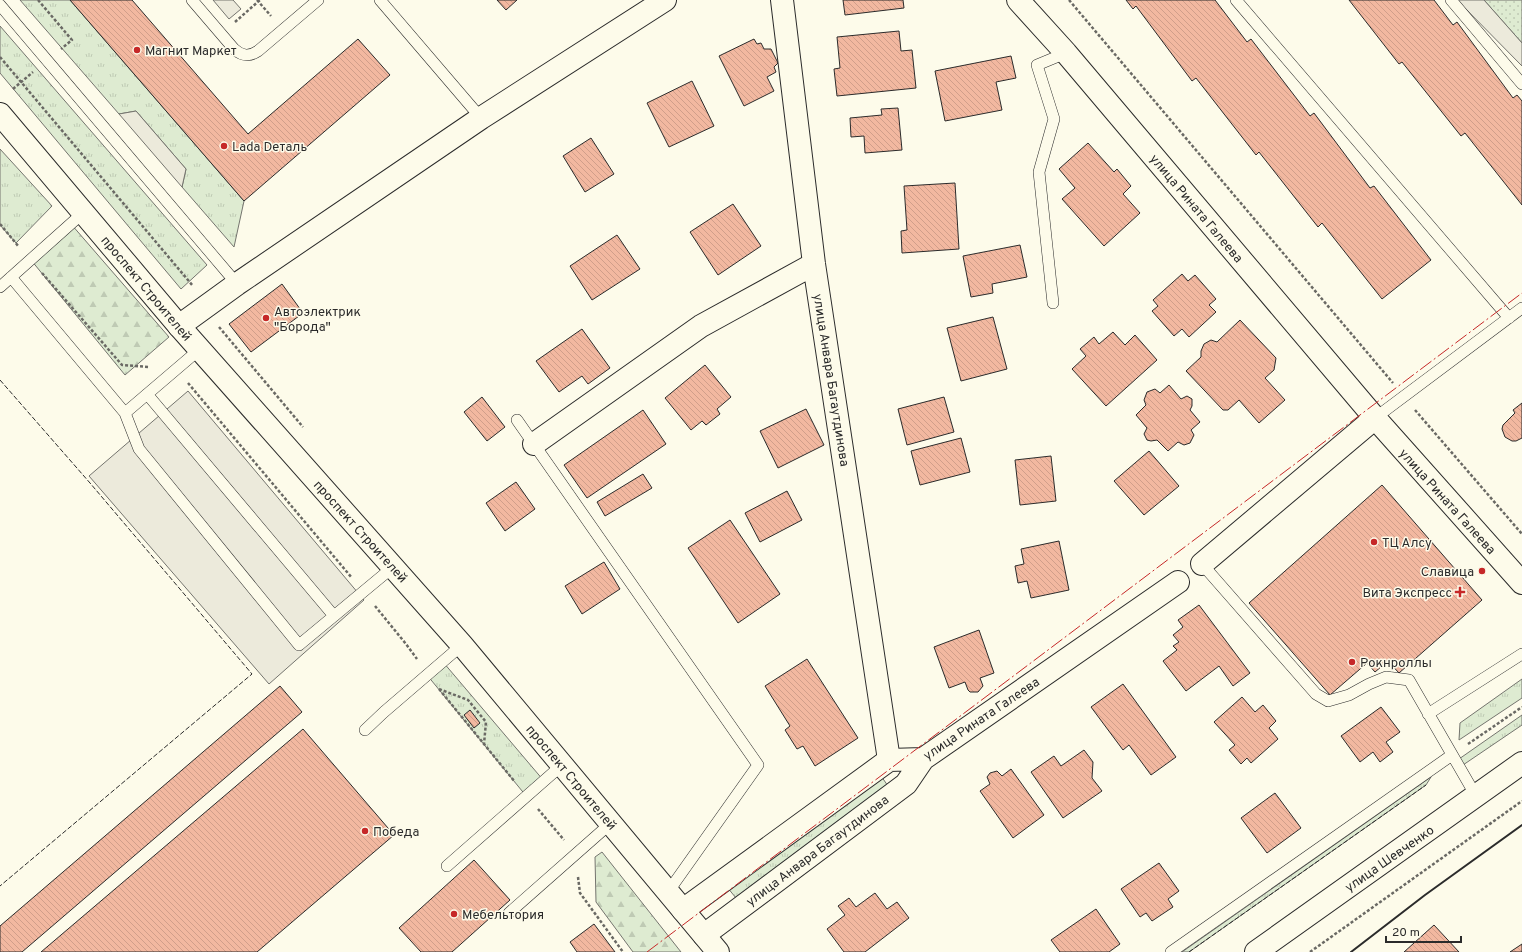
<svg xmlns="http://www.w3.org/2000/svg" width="1522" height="952" font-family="Overpass,sans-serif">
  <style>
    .grass { fill: url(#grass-tufts); stroke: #74746e }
    .forest { fill: url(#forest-firs); stroke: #74746e }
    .park { fill: url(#park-dots); stroke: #74746e }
    .parking { fill: #eceadb; stroke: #74746e }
    .building { fill: url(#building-back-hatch); stroke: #2b2b2b }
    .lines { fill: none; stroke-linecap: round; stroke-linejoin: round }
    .lane-casing { stroke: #2b2b2b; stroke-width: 12 }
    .street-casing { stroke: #2b2b2b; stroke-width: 24 }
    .secondary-casing { stroke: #2b2b2b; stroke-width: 24 }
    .primary-casing { stroke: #2b2b2b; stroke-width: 24 }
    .path { stroke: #6a6964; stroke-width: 2.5; stroke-dasharray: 3 2; stroke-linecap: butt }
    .lane { stroke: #fdfbea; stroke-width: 11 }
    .street { stroke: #fdfbea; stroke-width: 22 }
    .secondary { stroke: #fdfbea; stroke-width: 22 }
    .primary { stroke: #fdfbea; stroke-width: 22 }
    .fence { stroke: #2b2b2b; stroke-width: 1; stroke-dasharray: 5 2; stroke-linecap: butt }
    .wall { stroke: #2b2b2b; stroke-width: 2 }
    .power { stroke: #c62828; stroke-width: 1; stroke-dasharray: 14 3 2 3; stroke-linecap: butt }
    .poi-dot { fill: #c62828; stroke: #fdfbea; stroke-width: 1.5 }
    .labels { text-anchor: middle; stroke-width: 3; stroke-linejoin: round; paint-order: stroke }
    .poi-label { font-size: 13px; fill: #2b2b2b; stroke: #fdfbea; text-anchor: start }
    .street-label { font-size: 13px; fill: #2b2b2b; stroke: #fdfbea }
  </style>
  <defs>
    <pattern id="grass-tufts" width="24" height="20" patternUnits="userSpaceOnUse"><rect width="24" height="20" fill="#deebd1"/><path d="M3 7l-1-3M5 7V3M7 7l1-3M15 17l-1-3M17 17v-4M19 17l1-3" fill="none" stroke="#bfcab4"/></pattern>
    <pattern id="forest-firs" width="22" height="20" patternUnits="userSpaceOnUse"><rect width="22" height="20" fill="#deebd1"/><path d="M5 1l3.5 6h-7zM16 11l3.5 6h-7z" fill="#bfcab4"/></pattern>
    <pattern id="park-dots" width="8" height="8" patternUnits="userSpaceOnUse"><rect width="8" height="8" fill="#deebd1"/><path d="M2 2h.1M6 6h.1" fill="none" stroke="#bfcab4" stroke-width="1.8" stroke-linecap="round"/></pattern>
    <pattern id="building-back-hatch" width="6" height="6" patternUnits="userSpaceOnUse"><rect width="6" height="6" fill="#f2b8a0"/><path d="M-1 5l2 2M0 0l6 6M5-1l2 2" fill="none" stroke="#d09e8a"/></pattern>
  </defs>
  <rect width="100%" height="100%" fill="#fdfbea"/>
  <path class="grass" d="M20,0H70L244,201L234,247L182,187L186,169L136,111L119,114Z
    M0,26L207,265L181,289L0,73Z
    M0,149L52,206L16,243L0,225Z
    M443,662L544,781L527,797L427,675Z
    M1522,679V698L1459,740L1460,723Z
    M1522,715V725L1463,765L1459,759Z
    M879,773L888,786L736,898L727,887Z
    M1431,777L1426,785L1189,952H1182Z"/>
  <path class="forest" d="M71,224L169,337L125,375L31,260Z
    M602,852L681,952H633L596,902L595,857Z"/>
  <path class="park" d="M1484,0H1522V43Z"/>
  <path class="parking" d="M213,0H233L241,9L229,19Z
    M1457,0H1484L1522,43V66Z
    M136,111L186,169L182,187L119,114Z
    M188,391L364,600L269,684L89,476Z"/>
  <path class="building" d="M70,0H132L248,134L358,39L390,75L244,201Z
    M497,0H517L506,10Z
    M843,0H903L904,8L845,15Z
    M1126,0H1215L1247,42L1251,39L1310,116L1314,113L1370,188L1374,186L1431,260L1382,299L1322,223L1318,227L1259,152L1256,155L1196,78L1192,81L1136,6L1133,9Z
    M1349,0H1434L1453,25L1457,22L1513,98L1517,95L1522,101V205L1465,133L1461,136L1402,62L1399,64Z
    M899,31L901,51L912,50L916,88L837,96L834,69L840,68L837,37Z
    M754,39L757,44L761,43L764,49H771L778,63L774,67L776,72L767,77L774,91L744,106L719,56Z
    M1011,56L1016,78L996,82L1002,110L945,121L935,71Z
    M692,81L714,126L669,147L647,103Z
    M898,108L902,150L865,153L864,136L851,137L850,118L882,115L881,109Z
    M591,138L614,174L585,192L563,156Z
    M1088,143L1114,172L1117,169L1131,186L1123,194L1140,213L1104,246L1062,199L1075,188L1059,169Z
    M955,183L959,249L902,253L901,231L907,230L904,186Z
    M733,204L761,246L718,275L690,232Z
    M617,235L640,269L592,300L570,266Z
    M1020,245L1027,277L992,284L993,293L971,297L963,256Z
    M1182,274L1188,281L1195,275L1216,299L1209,305L1216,312L1189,337L1182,329L1174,336L1152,311L1158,306L1153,300Z
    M282,284L303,313L251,352L229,324Z
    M993,317L1007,369L961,381L947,328Z
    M1240,320L1276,358L1274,370L1265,378L1285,400L1259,423L1239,400L1228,410H1223L1186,371L1201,357V351L1204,344L1211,340L1217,342Z
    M582,329L610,368L588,384L582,376L559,392L536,361Z
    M1113,332L1125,345L1135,335L1157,360L1106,406L1072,369L1086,356L1080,349L1094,337L1099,344Z
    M705,365L731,397L717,409L720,414L706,425L702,421L691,430L665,398Z
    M1169,385L1181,399L1187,396L1192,399V406L1190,410L1200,422L1191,430L1194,435L1190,443L1184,445L1178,442L1168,451L1157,440L1151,441L1147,440L1144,434L1147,428L1136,415L1146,405L1144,400L1147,392L1155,389L1160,393Z
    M482,397L505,427L487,441L464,412Z
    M944,397L954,432L907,445L898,409Z
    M1522,403V438L1516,441H1512L1505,437L1502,429L1503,425L1515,413L1513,410Z
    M806,409L824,445L778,468L760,431Z
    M643,410L666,444L587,498L564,465Z
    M961,438L970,472L920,485L911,451Z
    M1149,451L1179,486L1144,515L1114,481Z
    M1051,456L1056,501L1020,505L1015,460Z
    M643,474L652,488L605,516L597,502Z
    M516,482L535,509L505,531L486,503Z
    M1382,485L1482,600L1399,673L1388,661L1375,672L1367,663L1330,695L1249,603Z
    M787,491L802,520L760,542L745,513Z
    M730,520L780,594L738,623L688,548Z
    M1059,541L1069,590L1031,598L1027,581L1018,583L1015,566L1024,564L1021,549Z
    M604,562L620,589L582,614L565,586Z
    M1199,605L1250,673L1233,686L1219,666L1186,691L1163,661L1177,650L1173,646L1179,642L1173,635L1183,627L1178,620Z
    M979,630L994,673L980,678L983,686L978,692H970L968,690L965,682L949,688L934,647Z
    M807,659L858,738L815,766L803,746L797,749L785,730L790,726L765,686Z
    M1123,684L1176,757L1151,775L1129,745L1123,750L1091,707Z
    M280,686L302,712L22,952H0V926Z
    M1242,697L1255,712L1263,705L1276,721L1269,728L1278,739L1251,763L1247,758L1241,764L1229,750L1235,745L1214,722Z
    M1381,707L1400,732L1386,742L1393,752L1380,762L1373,752L1360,762L1341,736Z
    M470,710L480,723L474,728L464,715Z
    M303,729L394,835L257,952H41Z
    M1084,750L1093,762L1092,778L1102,791L1063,818L1031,772L1054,756L1061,766Z
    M1011,769L1044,815L1013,838L980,791L990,784L987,777L990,773L997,771L1002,776Z
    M1275,793L1301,828L1267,853L1241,818Z
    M474,860L510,900L452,952H421L399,928Z
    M1159,863L1179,891L1168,899L1173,907L1152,921L1146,913L1140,917L1121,889Z
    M875,893L887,909L897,902L909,918L865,952H844L827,929L845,915L838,906L849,898L856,907Z
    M1096,909L1120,944L1109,952H1060L1051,940Z
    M594,924L615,952H577L570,942Z
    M1434,925L1459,952H1404Z
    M1522,944V952H1510Z"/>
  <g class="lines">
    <g class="lane-casing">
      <path id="lane" d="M192,0L234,49C242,56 249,57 258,51L318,0
        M380,0L481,118
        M1236,0L1509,318
        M1451,0L1522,84
        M0,5L237,284
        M11,277L125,413L200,349
        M0,287L84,212
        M1053,303L1039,172L1054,119L1037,65L1066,53
        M147,394L334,616L393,567
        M125,413L139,449L299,645L334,616
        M1375,418L1522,308
        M517,420L758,765L668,892
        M1202,564L1316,694L1328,701L1349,695L1369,684L1386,677L1409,680L1476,796
        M1428,714L1522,654
        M365,730L384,712L462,645
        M447,866L562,765
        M509,913L611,823
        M1171,952L1452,755"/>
    </g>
    <g class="street-casing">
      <path id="street" d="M782,0L814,264L889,760
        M1018,0L1066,53L1375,418L1522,583
        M179,326L237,284L481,118L665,0
        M534,444L701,326L814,264
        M1202,564L1375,418
        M683,910L889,760L923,759L1178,582
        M704,935L906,784L923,759"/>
    </g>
    <g class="secondary-casing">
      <path id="secondary" d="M0,114L179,326L462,645L718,952"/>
    </g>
    <g class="primary-casing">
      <path id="primary" d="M1256,952L1522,763"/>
    </g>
    <path class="path" d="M38,0L72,40L61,49
      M257,0L271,16
      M1069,0L1393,383
      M235,22L260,0
      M0,57L193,286
      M13,89L33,72
      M0,224L19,247
      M42,273L122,365L149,367
      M219,327L303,427
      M188,383L352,578
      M1415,410L1522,534
      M375,606L406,644L417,659
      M439,689L515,782
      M439,689L468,700L486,722L484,744
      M1468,744L1522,707
      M538,809L564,840
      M578,877L580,893L623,952
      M1310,952L1522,801"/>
    <use href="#lane" class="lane"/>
    <use href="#street" class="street"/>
    <use href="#secondary" class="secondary"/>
    <use href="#primary" class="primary"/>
    <path class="fence" d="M0,380L90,483L252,674L0,886
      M1189,952L1426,785"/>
    <path class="wall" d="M1351,952L1425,895L1522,825"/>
    <path class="power" d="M647,952L1522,293"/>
  </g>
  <g class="poi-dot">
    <circle cx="137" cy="50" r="4"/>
    <circle cx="224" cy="146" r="4"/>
    <circle cx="266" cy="318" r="4"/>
    <circle cx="1374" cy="542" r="4"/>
    <circle cx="1482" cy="571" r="4"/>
    <path d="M1458 586h4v4h4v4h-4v4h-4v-4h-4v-4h4z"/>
    <circle cx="1352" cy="662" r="4"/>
    <circle cx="365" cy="831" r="4"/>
    <circle cx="454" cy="914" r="4"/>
  </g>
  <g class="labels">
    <g class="poi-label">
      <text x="145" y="55">Магнит Маркет</text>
      <text x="232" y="151">Lada Dеталь</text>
      <text x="274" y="316">Автоэлектрик<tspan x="274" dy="15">"Борода"</tspan></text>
      <text x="1382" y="547">ТЦ Алсу</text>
      <text x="1474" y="576" text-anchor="end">Славица</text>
      <text x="1452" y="597" text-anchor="end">Вита Экспресс</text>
      <text x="1360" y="667">Рокнроллы</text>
      <text x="373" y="836">Победа</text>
      <text x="462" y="919">Мебельтория</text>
    </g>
    <g class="street-label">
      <text transform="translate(1197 208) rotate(50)" y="5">улица Рината Галеева</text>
      <text transform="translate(147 288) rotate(50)" y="5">проспект Строителей</text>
      <text transform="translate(832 380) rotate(81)" y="5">улица Анвара Багаутдинова</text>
      <text transform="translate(1448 501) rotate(48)" y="5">улица Рината Галеева</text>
      <text transform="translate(361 531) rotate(48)" y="5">проспект Строителей</text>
      <text transform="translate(981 718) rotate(-34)" y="5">улица Рината Галеева</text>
      <text transform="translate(572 777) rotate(50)" y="5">проспект Строителей</text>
      <text transform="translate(817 850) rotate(-37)" y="5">улица Анвара Багаутдинова</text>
      <text transform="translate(1389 858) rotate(-35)" y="5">улица Шевченко</text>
    </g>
  </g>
  <path d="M1386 936v6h75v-6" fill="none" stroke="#2b2b2b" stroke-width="2"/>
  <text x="1392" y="936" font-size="12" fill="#2b2b2b" stroke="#fdfbea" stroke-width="3" paint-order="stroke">20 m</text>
</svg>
